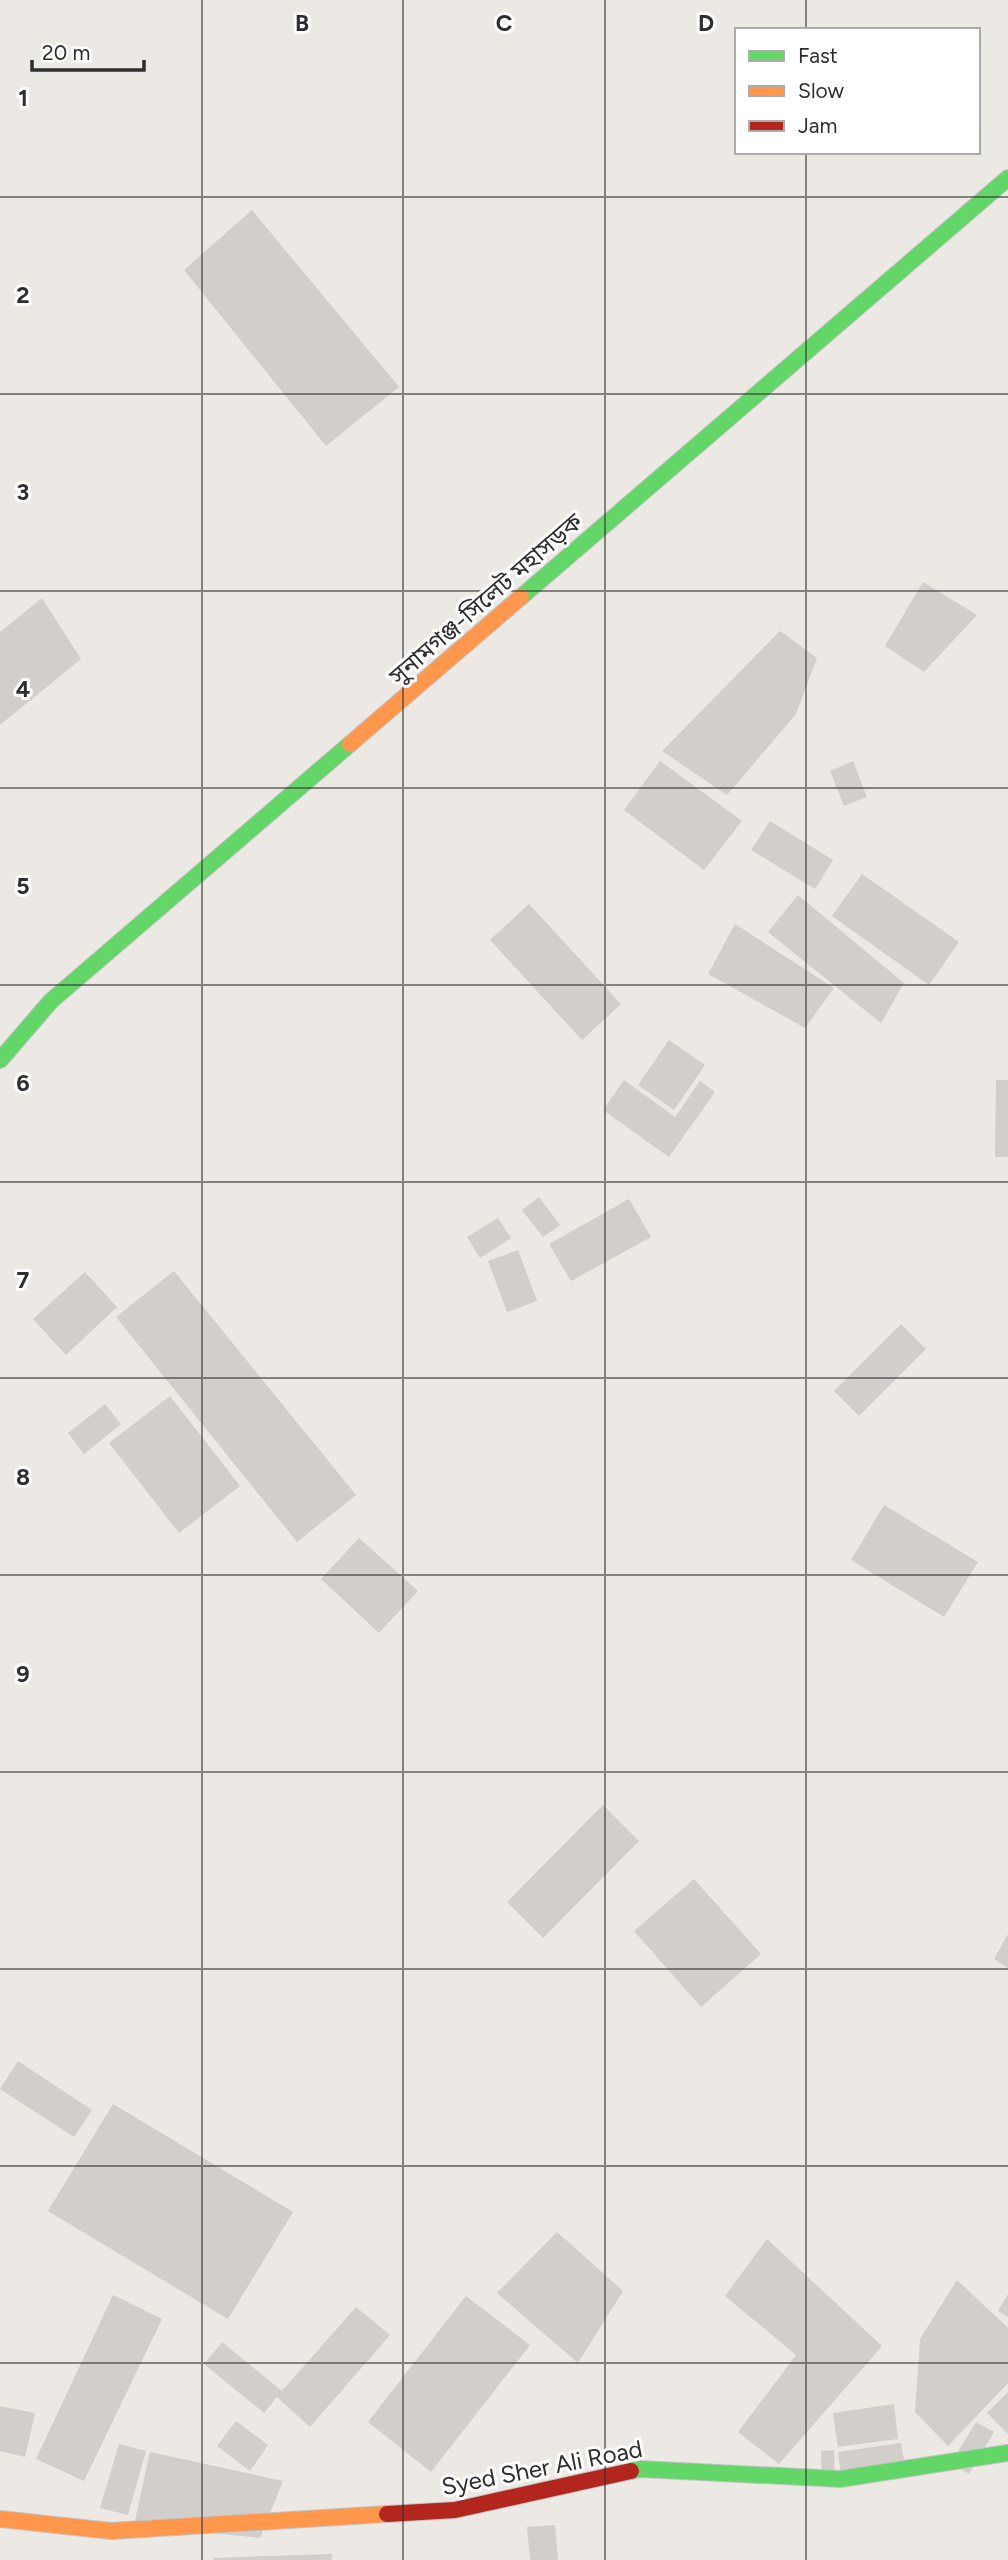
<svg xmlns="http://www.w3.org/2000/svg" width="1008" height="2560" font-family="Figtree,'Noto Sans Bengali',sans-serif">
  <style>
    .building { fill: #d1cecb }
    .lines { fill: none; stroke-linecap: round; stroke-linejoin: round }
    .fast-casing { stroke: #c5c4c5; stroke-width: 18 }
    .slow-casing { stroke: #c5c4c5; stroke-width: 18 }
    .jam-casing { stroke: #c5c4c5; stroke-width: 18 }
    .fast { stroke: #63d668; stroke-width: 16 }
    .slow { stroke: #ff974d; stroke-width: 16 }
    .jam { stroke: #b3261e; stroke-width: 16 }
    .grid { fill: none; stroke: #2e2e2e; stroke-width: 2; stroke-opacity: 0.55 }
    .labels { text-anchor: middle; stroke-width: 6; stroke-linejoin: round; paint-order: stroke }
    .street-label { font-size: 24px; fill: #2e2e2e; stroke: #fff }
    .grid-label { font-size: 23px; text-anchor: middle; font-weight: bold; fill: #2e2e2e; stroke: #fff; stroke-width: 6; stroke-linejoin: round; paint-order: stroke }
  </style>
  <rect width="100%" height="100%" fill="#ece8e4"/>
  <path class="building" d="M252,210L399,387L326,446L184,270Z
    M923,582L977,615L924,672L885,646Z
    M42,598L81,659L0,725V632Z
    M780,631L817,658L796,714L727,795L662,751Z
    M660,761L742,821L704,870L624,810Z
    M853,761L867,797L844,806L830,771Z
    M770,821L833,860L815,889L751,850Z
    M862,874L959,942L929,985L832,916Z
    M798,895L904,983L881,1023L768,932Z
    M529,904L621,1004L582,1040L490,940Z
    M735,924L834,988L805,1028L708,974Z
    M669,1040L705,1065L674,1110L638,1085Z
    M624,1080L675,1117L700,1081L715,1092L669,1157L603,1110Z
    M996,1080H1008V1157H995Z
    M539,1197L560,1225L543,1237L522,1210Z
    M629,1199L651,1237L571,1281L549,1244Z
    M498,1218L511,1238L480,1258L467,1237Z
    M518,1250L537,1301L507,1312L488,1261Z
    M174,1271L356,1495L297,1542L116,1317Z
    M85,1272L117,1307L66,1355L33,1319Z
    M901,1324L926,1349L859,1416L834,1391Z
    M170,1396L240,1486L179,1533L109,1443Z
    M105,1404L121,1424L84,1454L68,1433Z
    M884,1505L978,1562L944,1617L851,1560Z
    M359,1538L418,1591L379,1633L321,1579Z
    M603,1805L639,1841L543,1938L507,1902Z
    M694,1879L761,1954L701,2007L634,1931Z
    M1008,1934V1968L994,1959Z
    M18,2061L92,2110L74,2137L0,2089Z
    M113,2104L293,2212L228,2319L48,2211Z
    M557,2232L623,2291L578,2363L497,2293Z
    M767,2239L882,2346L779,2464L738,2432L796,2355L725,2296Z
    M957,2280L1008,2328V2383L948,2446L915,2412L920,2339Z
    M1008,2294V2317L998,2311Z
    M113,2295L162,2319L84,2481L36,2459Z
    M466,2296L530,2345L431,2472L368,2422Z
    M356,2307L390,2335L310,2427L277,2397L264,2413L204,2364L222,2342L282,2391Z
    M1008,2392V2434L987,2413Z
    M894,2404L898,2439L838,2447L833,2413Z
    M0,2406L35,2413L25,2457L0,2451Z
    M236,2421L268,2445L250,2471L217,2446Z
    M976,2422L994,2432L969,2474L951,2463Z
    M901,2443L906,2472L842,2482L838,2452Z
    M119,2444L146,2451L128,2515L100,2508Z
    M834,2450L835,2485L822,2486L821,2451Z
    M150,2452L283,2481L260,2538L134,2525Z
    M555,2525L558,2560H530L527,2527Z
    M332,2554V2560H213V2558Z"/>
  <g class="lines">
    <g class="fast-casing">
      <path id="fast" d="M521,597L1008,178
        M0,1060L51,1001L350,744
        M631,2471L640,2469L840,2479L1008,2453"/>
    </g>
    <g class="slow-casing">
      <path id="slow" d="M350,744L521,597
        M0,2519L111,2531L387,2514"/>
    </g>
    <g class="jam-casing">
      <path id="jam" d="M387,2514L455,2510L631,2471"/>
    </g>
    <use href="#fast" class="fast"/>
    <use href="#slow" class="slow"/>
    <use href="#jam" class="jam"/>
  </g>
  <path class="grid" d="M202,0V2560M403,0V2560M605,0V2560M806,0V30M806,152V2560M0,197H1008M0,394H1008M0,591H1008M0,788H1008M0,985H1008M0,1182H1008M0,1378H1008M0,1575H1008M0,1772H1008M0,1969H1008M0,2166H1008M0,2363H1008"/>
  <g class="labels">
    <g class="street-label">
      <text transform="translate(486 599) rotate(-41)" y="8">সুনামগঞ্জ-সিলেট মহাসড়ক</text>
      <text transform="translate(542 2468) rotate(-11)" y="8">Syed Sher Ali Road</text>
    </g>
  </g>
  <g class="grid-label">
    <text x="302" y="31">B</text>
    <text x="504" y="31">C</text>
    <text x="706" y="31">D</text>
    <text x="23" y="106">1</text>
    <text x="23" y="303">2</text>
    <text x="23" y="500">3</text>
    <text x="23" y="697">4</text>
    <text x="23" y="894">5</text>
    <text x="23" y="1091">6</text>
    <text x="23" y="1288">7</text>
    <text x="23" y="1485">8</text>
    <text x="23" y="1682">9</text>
  </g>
  <rect x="735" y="28" width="245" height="126" fill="#ffffff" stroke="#ababab" stroke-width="2"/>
  <rect x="749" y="51" width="35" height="10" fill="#63d668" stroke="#ababab" stroke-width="2"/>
  <text x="798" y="63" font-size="21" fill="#2e2e2e">Fast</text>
  <rect x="749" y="86" width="35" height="10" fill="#ff974d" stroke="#ababab" stroke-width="2"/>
  <text x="798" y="98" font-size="21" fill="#2e2e2e">Slow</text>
  <rect x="749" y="121" width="35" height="10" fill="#b3261e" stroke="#ababab" stroke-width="2"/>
  <text x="798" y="133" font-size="21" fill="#2e2e2e">Jam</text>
  <path d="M32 60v10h112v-10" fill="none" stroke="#2e2e2e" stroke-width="3.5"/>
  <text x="42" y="60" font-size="21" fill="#2e2e2e" stroke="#ffffff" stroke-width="5" paint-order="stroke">20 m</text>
</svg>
